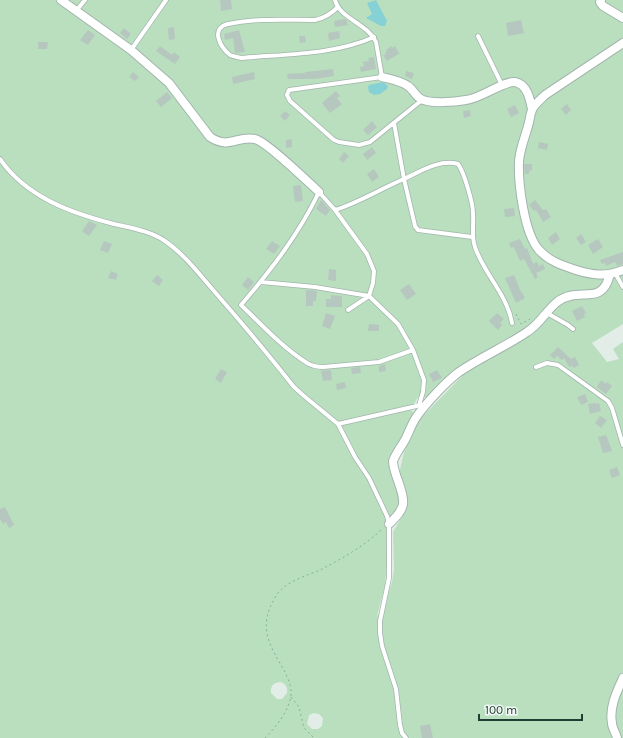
<svg xmlns="http://www.w3.org/2000/svg" width="623" height="738" font-family="Karla,sans-serif">
  <style>
    .green { fill: #b9dfbf; fill-rule: evenodd }
    .water { fill: #86d1d5 }
    .building { fill: #b6c7bf }
    .lines { fill: none; stroke-linecap: round; stroke-linejoin: round }
    .service-casing { stroke: #a3b5ad; stroke-width: 5.5 }
    .minor-casing { stroke: #a3b5ad; stroke-width: 10 }
    .path { stroke: #80b29d; stroke-width: 1; stroke-dasharray: 2 3; stroke-linecap: butt }
    .service { stroke: #fff; stroke-width: 4 }
    .minor { stroke: #fff; stroke-width: 8 }
  </style>
  <rect width="100%" height="100%" fill="#e1ede6"/>
  <path class="green" d="M0,0H623V324L592,343L607,362L619,359L613,349L623,342V738H0ZM462,365L465,373L419,420L404,452L399,474L405,512L393,532L394,570L392,582L384,608L377,616L385,585L387,562L386,523L398,509L400,495L389,466L390,457L405,432L414,413L411,410L418,397H428ZM281,682C286,684 288,688 287,693L282,699H277L271,693C270,686 274,682 281,682ZM314,713L319,714L323,718L322,726L318,729H312L307,724L309,715Z"/>
  <path class="water" d="M376,0L387,21L385,26H381L366,18L372,14L367,3Z
    M383,82L388,86L387,89L380,94L374,95L369,92L368,87L369,85Z"/>
  <path class="building" d="M220,0H231L232,9L221,11Z
    M345,19L347,21L348,25L335,27L334,21Z
    M521,20L524,33L508,36L506,23Z
    M174,27L175,39L169,40L168,28Z
    M124,28L131,34L127,39L120,33Z
    M88,30L95,35L88,45L80,40Z
    M239,30L245,52L235,53L233,38L225,40L224,34Z
    M339,31L340,38L329,41L328,33Z
    M299,36H305L306,42L300,43Z
    M38,42H48L47,49H38Z
    M160,46L172,55L174,52L180,57L175,64L156,51Z
    M392,46V48L395,46L399,53H400L387,61L383,55H386L385,53L387,51L386,50Z
    M374,57L376,69L361,72L360,67L364,66L363,62L369,61L368,58Z
    M333,69L334,76L314,79H288L287,74L305,73V72Z
    M406,71L414,73L412,79L405,76Z
    M133,72L139,77L135,81L129,77Z
    M254,72L255,79L233,84L232,77Z
    M336,91L340,96L337,98L342,104L330,113L322,103Z
    M167,92L172,98L161,107L156,101Z
    M567,104L571,110L566,115L561,109Z
    M515,105L519,113L511,117L507,109Z
    M470,110L471,116L464,118L463,111Z
    M285,111L290,115L285,121L280,116Z
    M372,121L377,127L368,135L363,130Z
    M292,139V147L286,148V140Z
    M539,142L548,144L547,150L538,148Z
    M372,147L376,153L367,160L363,154Z
    M344,152L349,156L343,163L339,159Z
    M524,164H532V170L529,171V174H525Z
    M374,169L379,177L372,182L367,174Z
    M301,185L303,201L295,202L293,186Z
    M321,200L330,210L326,216L316,209Z
    M535,200L543,210L546,209L551,217L543,222L536,210L534,211L529,205Z
    M514,208L515,216L505,217L504,209Z
    M89,221L97,225L89,236L82,231Z
    M556,232L560,239L552,245L548,238Z
    M581,234L586,242L581,245L576,238Z
    M520,239L525,249L527,248L533,264L537,262L539,266L543,264L545,269L536,273L538,277L535,279L524,259L520,261L514,247L511,248L509,243Z
    M598,239L603,247L593,254L588,245Z
    M104,241L112,244L108,253L100,250Z
    M272,241L280,246L274,254L266,249Z
    M623,252V264L617,266L615,262L606,266L605,263L602,264L600,260Z
    M329,269L336,270V281L328,280Z
    M111,271L118,274L116,280L108,278Z
    M157,275L163,280L159,286L152,281Z
    M514,275L521,292H522L525,298L516,303L505,278Z
    M248,277L254,282L248,290L242,285Z
    M409,284L416,294L407,300L400,290Z
    M306,290L317,291L316,301H313V306H306Z
    M331,295L342,296V307H326V299H331Z
    M582,306L586,313L584,314L585,317L577,321L572,311Z
    M326,313L335,316L330,329L322,326Z
    M497,313L504,319L500,323L502,325L498,330L489,321Z
    M369,324L379,325V331H368Z
    M558,347L571,359L575,357L579,365L574,368L572,366L569,367L564,358L562,360L557,356L554,359L550,355Z
    M385,364L386,371L379,372V366Z
    M360,367L361,373L352,374L351,368Z
    M221,369L227,372L221,383L215,379Z
    M331,370L332,380L323,381L321,371Z
    M437,370L442,378L433,382L429,374Z
    M601,380L606,384L607,382L612,386L606,394L597,387Z
    M345,382L346,388L337,390L336,384Z
    M585,394L588,402L581,405L577,397Z
    M595,403V404L599,403L601,411L590,414L588,404Z
    M600,416L607,420L601,428L595,423Z
    M606,435L612,451L603,453L598,437Z
    M617,467L620,475L612,478L609,470Z
    M5,507L14,525L9,528L6,522L3,524L0,519V509Z
    M430,724L433,738H422L420,726Z"/>
  <g class="lines">
    <g class="service-casing">
      <path id="service" d="M335,0C340,19 367,23 376,42L382,77L289,90L287,95L290,101L334,140L339,142L359,145L370,142L422,100
        M338,7C331,14 325,18 315,20C286,20 257,18 228,24C210,28 220,47 230,55C234,57 238,57 242,58C285,54 334,55 374,37
        M76,11L85,0
        M478,36L502,85
        M131,50L166,0
        M0,159C26,197 71,213 114,224C131,228 150,231 165,241C184,254 199,274 214,291C241,322 268,354 294,387L304,396L338,424L355,457L369,478L387,516L389,524V578L380,621V633L382,646L396,689L400,725L402,733L406,738
        M335,210C360,202 380,189 404,179L394,123
        M472,237L418,230L415,226L404,179C421,171 440,159 458,164C464,172 473,203 473,213C474,225 471,236 475,247C484,274 507,294 512,323
        M615,273L623,287
        M261,282L315,287L369,296
        M348,310L369,296
        M547,313L568,325L573,329
        M413,350L379,362L323,367C317,367 312,366 307,363C283,348 262,325 241,305C271,270 299,234 319,192L335,210L367,254L374,271L373,283L369,296L398,324L413,350L424,380L423,392L419,405
        M536,367L547,363L558,365L608,401L612,408L623,445
        M338,424L421,405"/>
    </g>
    <g class="minor-casing">
      <path id="minor" d="M61,0L131,50L169,83L210,137C230,150 237,135 255,139C266,141 308,182 319,192
        M601,0L600,2L603,6L623,18
        M623,43L545,95C541,99 536,103 533,108C530,113 530,120 528,126C525,137 520,149 519,161C518,183 524,233 539,250C549,261 561,265 576,270C592,275 606,277 623,270
        M382,77C390,79 401,81 408,86C413,89 415,96 421,99C430,104 455,102 466,100C480,99 503,81 515,82C527,84 530,99 532,109
        M389,524C394,519 402,512 403,504C405,492 393,474 393,461C396,453 401,447 405,440C409,432 412,423 417,416C426,403 447,381 459,372C481,357 505,347 527,332C539,325 546,311 557,302C579,285 602,308 610,274
        M617,738C616,733 612,728 612,723C609,707 617,691 623,678"/>
    </g>
    <path class="path" d="M516,314L521,324L530,319
      M291,697L299,707L304,728L314,738
      M265,738C276,727 289,711 291,695C292,687 288,679 285,672C269,644 257,627 276,596C285,581 307,576 322,569C343,558 366,545 382,529"/>
    <use href="#service" class="service"/>
    <use href="#minor" class="minor"/>
  </g>
  <path d="M479 714v6h103v-6" fill="none" stroke="#203e33" stroke-width="2"/>
  <text x="485" y="714" font-size="12" fill="#203e33" stroke="#f2f9f5" stroke-width="3" paint-order="stroke">100 m</text>
</svg>
